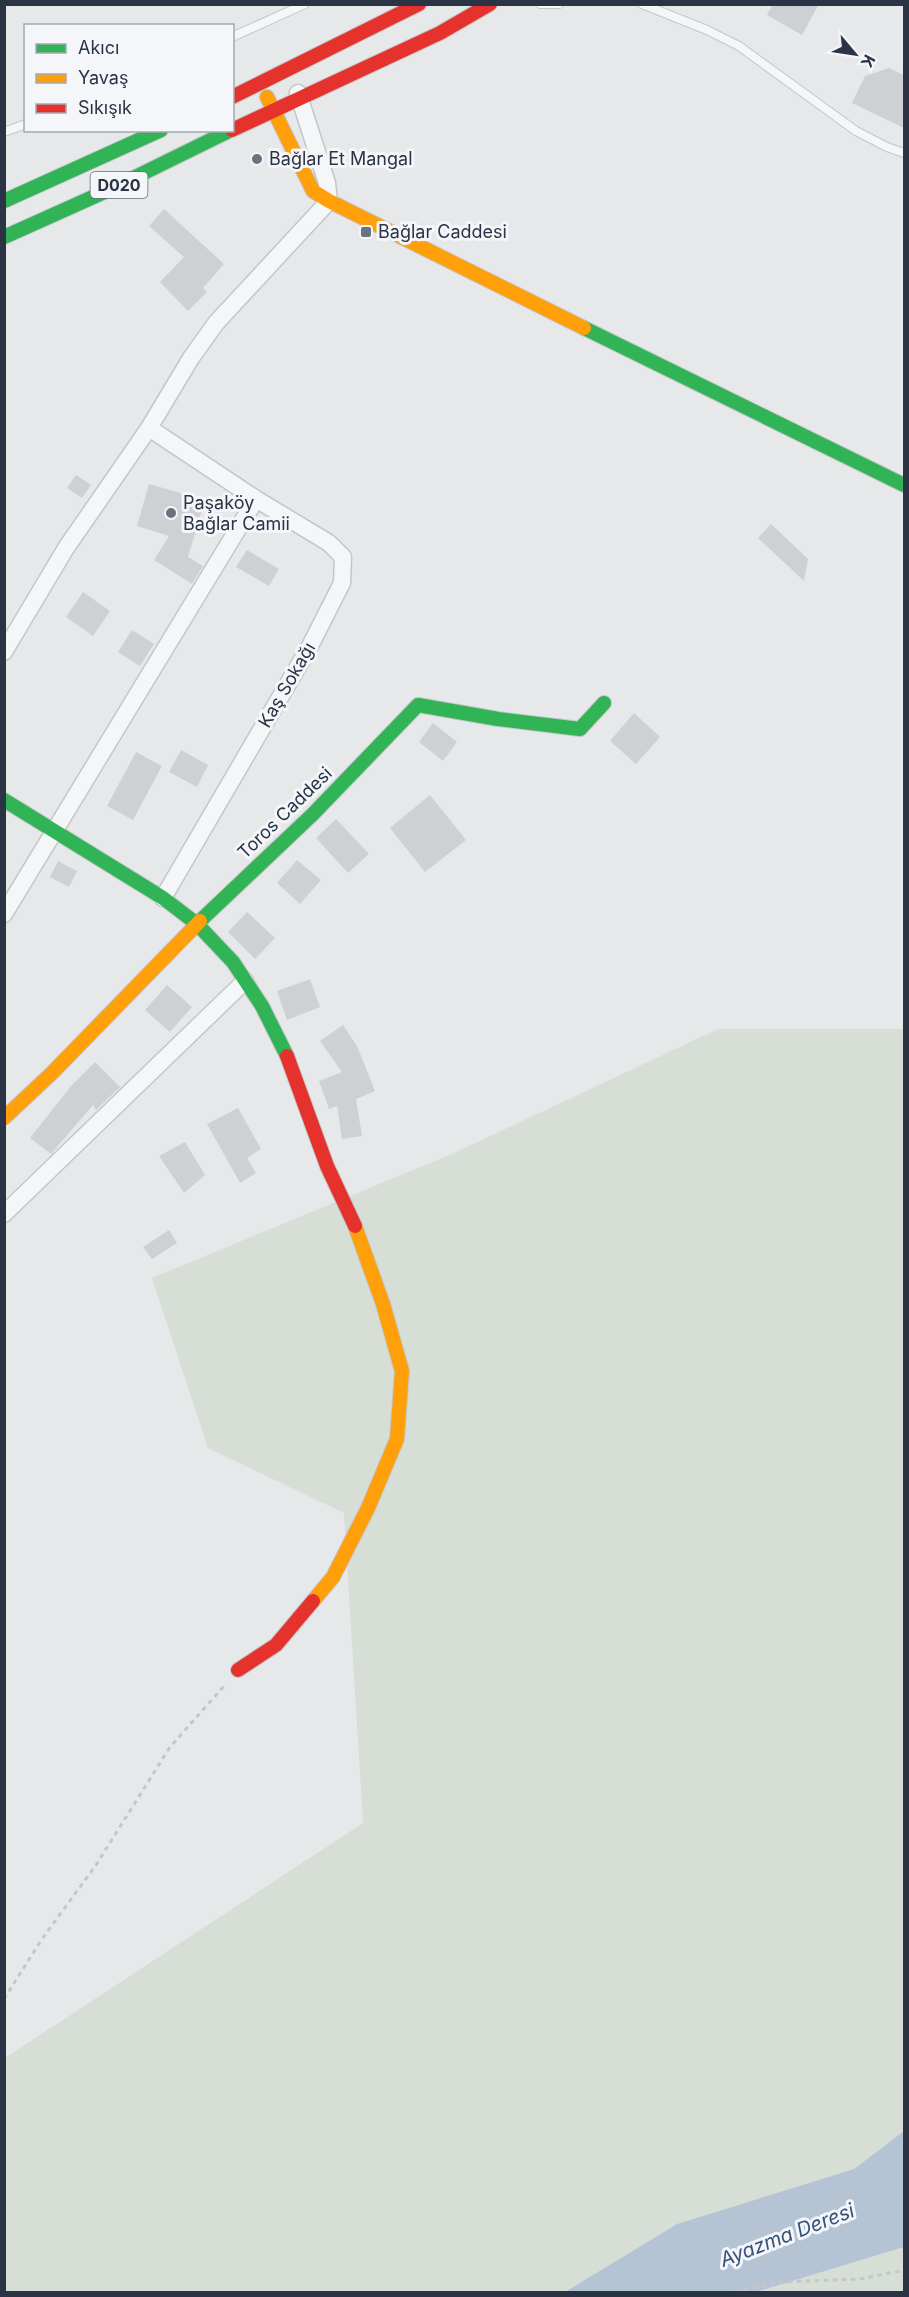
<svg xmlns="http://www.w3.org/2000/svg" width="909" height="2297" font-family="Inter,sans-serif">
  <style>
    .green { fill: #d6ded6 }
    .water { fill: #b4c4d5 }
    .building { fill: #ced0d3 }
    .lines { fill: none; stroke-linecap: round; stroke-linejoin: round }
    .lane-casing { stroke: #c4c6c8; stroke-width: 10 }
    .street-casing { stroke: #c4c6c8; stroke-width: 19 }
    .fast-casing { stroke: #c4c6c8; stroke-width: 16 }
    .slow-casing { stroke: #c4c6c8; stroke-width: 16 }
    .jam-casing { stroke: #c4c6c8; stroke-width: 16 }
    .path { stroke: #c5c6ca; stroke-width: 3; stroke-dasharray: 4.5 4.5; stroke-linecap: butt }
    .lane { stroke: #f5f6f7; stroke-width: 8 }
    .street { stroke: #f5f6f7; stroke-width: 16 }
    .fast { stroke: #30b455; stroke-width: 14 }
    .slow { stroke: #ff9f0a; stroke-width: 14 }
    .jam { stroke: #e5322d; stroke-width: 14 }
    .poi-dot { fill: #6c737f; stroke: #f4f6f9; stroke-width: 2 }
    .labels { text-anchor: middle; stroke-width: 6; stroke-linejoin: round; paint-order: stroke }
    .shield { fill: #f4f6f9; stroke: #676e7b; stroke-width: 1.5 }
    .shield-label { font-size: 16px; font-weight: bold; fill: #2b3445 }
    .poi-label { font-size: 18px; fill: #2b3445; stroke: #f4f6f9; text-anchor: start }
    .street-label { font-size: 18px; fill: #2b3445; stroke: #f4f6f9 }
    .water-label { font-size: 20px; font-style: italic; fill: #34527a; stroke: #f4f6f9 }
  </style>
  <rect width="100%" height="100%" fill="#e6e8ea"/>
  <path class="green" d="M718,1029H904V2131L854,2169L677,2224L565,2292H5V2058L363,1823L344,1513L208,1448L152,1278L452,1154Z
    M904,2247V2292H756Z"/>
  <path class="water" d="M904,2131V2247L756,2292H565L677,2224L854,2169Z"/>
  <path class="building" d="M773,4H819L802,35L767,15Z
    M889,68L904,75V128L852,103L865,76Z
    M164,209L224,264L203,288L207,292L188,311L160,282L184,257L149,226Z
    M76,475L91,485L82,498L67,488Z
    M149,484L205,500L188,557L203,566L192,584L154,560L169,536L137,526Z
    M771,524L808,559L804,581L758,538Z
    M247,550L279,569L269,586L236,567Z
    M83,592L110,611L93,636L66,617Z
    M132,630L154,644L140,666L118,652Z
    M634,713L660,737L636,764L610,741Z
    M433,723L457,742L443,761L419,742Z
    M181,750L208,765L197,787L169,772Z
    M136,752L162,766L133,820L107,806Z
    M430,795L466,840L425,872L390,828Z
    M336,819L369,854L348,873L316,838Z
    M297,860L321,880L300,904L277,883Z
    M58,861L77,871L69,887L50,877Z
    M247,912L275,938L255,959L228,932Z
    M310,979L320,1007L287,1020L277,991Z
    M167,985L192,1007L170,1032L145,1010Z
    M343,1025L357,1046L375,1091L356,1099L362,1136L342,1139L337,1106L329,1109L319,1081L342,1072L320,1041Z
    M95,1062L120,1087L96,1110L93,1105L51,1154L30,1138L71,1086Z
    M238,1108L261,1149L247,1158L256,1173L240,1183L207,1124Z
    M185,1142L205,1175L184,1193L159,1156Z
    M169,1230L177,1243L152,1259L143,1247Z"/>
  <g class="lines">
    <g class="lane-casing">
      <path id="lane" d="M540,4H559
        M642,4L707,30L739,46L856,131L887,147L904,153
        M232,37L305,4
        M4,132L26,124"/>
    </g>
    <g class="street-casing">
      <path id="street" d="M4,652L66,548L149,428L191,358L216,323L329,201L327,183L298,93
        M163,898L310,646L342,583L343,557L329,543L256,499
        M4,914L256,499L149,428
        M4,1214L245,981"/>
    </g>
    <g class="fast-casing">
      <path id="fast" d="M4,201L161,130
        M4,237L111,189L231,130
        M584,328L904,485
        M4,800L163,898L197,924L233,962L262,1006L287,1056
        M200,921L313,814L418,705L498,719L580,729L604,703"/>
    </g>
    <g class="slow-casing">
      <path id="slow" d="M267,97L313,191L329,201L584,328
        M4,1118L52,1073L200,921
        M313,1601L333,1577L368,1508L397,1439L402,1371L383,1304L355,1226"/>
    </g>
    <g class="jam-casing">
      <path id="jam" d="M232,97L419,4
        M232,130L440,33L490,4
        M287,1056L327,1166L355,1226
        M238,1670L276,1645L313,1601"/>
    </g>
    <path class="path" d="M4,1999L42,1939L96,1865L170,1747L225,1685
      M735,2292L779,2282L861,2279L904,2270"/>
    <use href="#lane" class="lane"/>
    <use href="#street" class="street"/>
    <use href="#fast" class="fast"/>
    <use href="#slow" class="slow"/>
    <use href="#jam" class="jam"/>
  </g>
  <g class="poi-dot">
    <circle cx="257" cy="159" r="6"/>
    <rect x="360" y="226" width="12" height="12" rx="3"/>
    <circle cx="171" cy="513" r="6"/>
  </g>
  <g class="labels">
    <rect class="shield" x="90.5" y="172" width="57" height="26" rx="4.5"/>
    <g class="shield-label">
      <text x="119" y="191">D020</text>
    </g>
    <g class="poi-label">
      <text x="269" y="165">Bağlar Et Mangal</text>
      <text x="378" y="238">Bağlar Caddesi</text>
      <text x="183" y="509">Paşaköy<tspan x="183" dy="21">Bağlar Camii</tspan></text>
    </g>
    <g class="street-label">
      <text transform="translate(287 685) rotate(-60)" y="6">Kaş Sokağı</text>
      <text transform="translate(285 813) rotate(-44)" y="6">Toros Caddesi</text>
    </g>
    <g class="water-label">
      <text transform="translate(787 2235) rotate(-21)" y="7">Ayazma Deresi</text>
    </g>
  </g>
  <rect width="909" height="2297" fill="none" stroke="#2b3445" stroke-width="12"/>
  <rect x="24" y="24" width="210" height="108" fill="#f4f6f9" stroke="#a4a8b1" stroke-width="1.5"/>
  <rect x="36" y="44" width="30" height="9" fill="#30b455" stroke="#a4a8b1" stroke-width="1.5"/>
  <text x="78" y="54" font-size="18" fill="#2b3445">Akıcı</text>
  <rect x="36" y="74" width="30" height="9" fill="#ff9f0a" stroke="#a4a8b1" stroke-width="1.5"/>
  <text x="78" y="84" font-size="18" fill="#2b3445">Yavaş</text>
  <rect x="36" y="104" width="30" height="9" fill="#e5322d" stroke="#a4a8b1" stroke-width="1.5"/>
  <text x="78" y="114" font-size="18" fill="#2b3445">Sıkışık</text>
  <g transform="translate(855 54) rotate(119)" stroke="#f4f6f9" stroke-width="4.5" paint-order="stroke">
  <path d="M0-4.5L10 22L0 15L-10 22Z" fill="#2b3445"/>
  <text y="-9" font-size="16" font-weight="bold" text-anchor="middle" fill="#2b3445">K</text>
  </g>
</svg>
